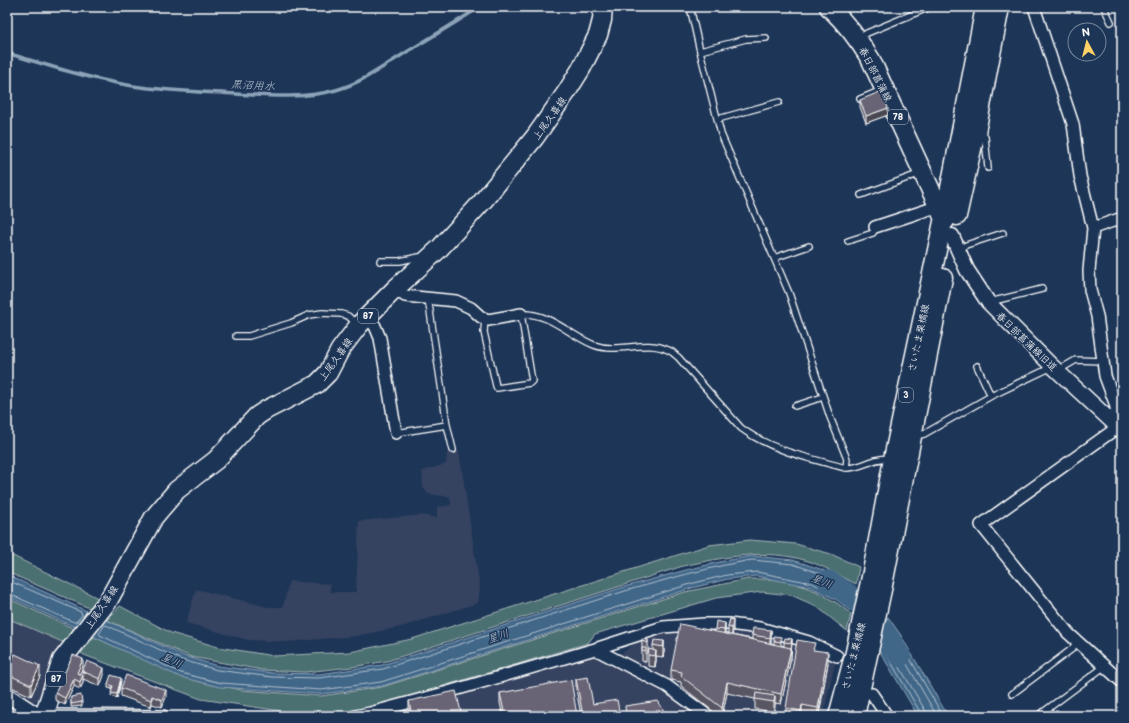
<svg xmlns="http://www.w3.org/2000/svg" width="1129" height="723" font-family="'Balsamiq Sans','Klee One',sans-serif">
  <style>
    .built { fill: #344360 }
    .green { fill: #4c6f71; stroke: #a6b7b8 }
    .water { fill: #406688; stroke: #8ca3b8 }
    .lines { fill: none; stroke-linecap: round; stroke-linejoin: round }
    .shore { stroke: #b3c2cf; stroke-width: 1 }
    .stream { stroke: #8ca3b8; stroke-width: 3.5 }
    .river { stroke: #406688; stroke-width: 22 }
    .service-casing { stroke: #fff; stroke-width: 8 }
    .minor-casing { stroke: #fff; stroke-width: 14 }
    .tertiary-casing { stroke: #fff; stroke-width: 17 }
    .primary-casing { stroke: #fff; stroke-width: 21 }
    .service { stroke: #1d3557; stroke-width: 5.5 }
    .minor { stroke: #1d3557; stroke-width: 11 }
    .tertiary { stroke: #1d3557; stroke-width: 14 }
    .primary { stroke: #1d3557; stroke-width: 18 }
    .wall { fill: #595664; stroke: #fff }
    .shaded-wall { fill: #494651; stroke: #fff }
    .building { fill: #686474; stroke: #fff }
    .labels { text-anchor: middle; stroke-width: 3; stroke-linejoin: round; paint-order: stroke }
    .shield { fill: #1d3557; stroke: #bbc2cd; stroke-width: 1 }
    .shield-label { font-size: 9px; font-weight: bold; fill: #fff }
    .street-label { font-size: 10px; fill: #fff; stroke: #1d3557 }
    .water-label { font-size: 11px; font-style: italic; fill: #b3c2cf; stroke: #1d3557 }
  </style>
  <rect width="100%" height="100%" fill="#1d3557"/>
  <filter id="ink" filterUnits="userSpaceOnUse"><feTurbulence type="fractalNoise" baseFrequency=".025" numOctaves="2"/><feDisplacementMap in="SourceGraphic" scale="8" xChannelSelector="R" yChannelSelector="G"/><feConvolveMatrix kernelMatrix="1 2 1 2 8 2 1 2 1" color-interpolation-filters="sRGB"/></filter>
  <g filter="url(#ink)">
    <path class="built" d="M459,451L480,588L478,603L401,627L356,636L287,642L248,640L186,623L196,589L268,607H283L289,581L330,584V592H356L359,521L423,515L437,518V507L451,505L450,497L428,494L423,487L422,471L446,464L447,452Z
      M7,618L67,644L42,699L31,703L7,688Z
      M727,627L791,641L828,657L835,663L823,716H380L587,657L622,653L640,639L670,631Z
      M7,703L28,716H7Z"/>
    <path class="green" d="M750,540L796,544L831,554L859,567L856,584C842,577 822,565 808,561C765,548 726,557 683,566L387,661L352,667L305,672L262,670L191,657L107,620L120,606L171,633L218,647L274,656L350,652L412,639L709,545Z
      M7,553L100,599L89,608L7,572Z
      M748,579H783L816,591L837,603L851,614L847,631L816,606L791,595L762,592L716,598L595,634L588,643L386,703L345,713L316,716H299L294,713L201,699L84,655L81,653L94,637L182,676L241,690L321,696L382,687L685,592Z
      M7,598L77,630L67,644L7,618Z"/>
    <path class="water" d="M752,556L793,560L823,570L855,588L850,611L837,600L811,587L756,576L728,579L692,588L382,686L321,694L220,687L180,677L92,636L104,619L184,656L218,666L273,673L319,674L382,665L624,587L686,570L724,561Z
      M7,575L89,612L77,628L7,596Z
      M888,617L900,634L948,716H918L879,650Z"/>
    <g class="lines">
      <path class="shore" d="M752,560L793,564L822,574L849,590L848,601L845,602L839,597L812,583L757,572L727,575L690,584L381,682L321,690L221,683L181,673L100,635L99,634L104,626L106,625L182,660L217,670L272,677L319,678L383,669L625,591L687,574L725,565Z
        M7,580L81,612L82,615L76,622H74L7,593
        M921,716L920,712L884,650L890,629L892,630L897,636L943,716
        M926,716L925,710L889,649L892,641L894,642L937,716"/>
      <path class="stream" d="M7,53C49,66 90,79 133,86C167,91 202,92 236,94C269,96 304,99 336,90C361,83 383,67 405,53C430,38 455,23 480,7"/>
      <path class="river" d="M828,581C859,597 882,628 900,656"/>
      <g class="service-casing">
        <path id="service" d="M690,7L700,51L721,134L789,293L830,417L847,459L846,468
          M1104,7L1111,22
          M860,38L867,33L930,7
          M700,51L746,39L766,38
          M860,99L882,90
          M718,119L779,102
          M982,130L985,137L988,168
          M861,195L921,173
          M848,241L873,233L875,227
          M959,251L966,245L1003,233
          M774,258L809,246
          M380,261H400L419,257L422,259
          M428,298L447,425L453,450
          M990,302L1042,289
          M485,318L484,332L496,386L497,388L530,383L532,381L521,314C549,312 569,335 594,345C618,354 645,339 668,350C672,351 675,355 678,357L741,428C772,451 809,458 846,468C861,469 875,456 890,459
          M236,336H249L291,323L309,315L322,313L341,314L348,316L357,324
          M977,366L991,396
          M1057,371L1076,360L1102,361
          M795,406L823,397
          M396,433L447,425
          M915,436L924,434L991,396L1052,367
          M1012,694L1072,649L1077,641
          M1038,716L1105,666"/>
      </g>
      <g class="minor-casing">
        <path id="minor" d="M1034,7L1073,124L1080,176L1093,228L1089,271L1090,290L1097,316L1105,376L1115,403L1118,417V427L981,525L1068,633L1122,682
          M875,227L930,209L937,202
          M1093,228L1122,218
          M395,289L405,296L456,301L471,308L481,317L488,320L521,314
          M367,317L375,326L380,338L396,433
          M595,649L667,686L708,716
          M872,694L887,716
          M45,715L163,716
          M355,716L370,713L448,692L595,649L663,627L704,624H729L760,628L809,642L837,656"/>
      </g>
      <g class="tertiary-casing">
        <path id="tertiary" d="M952,236L967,270L988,302L1052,366L1122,431
          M7,695L36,714L45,715"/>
      </g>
      <g class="primary-casing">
        <path id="primary" d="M829,7C846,23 859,40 871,60L945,221
          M957,216L978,122L1000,7
          M44,716L62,660L108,601L154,517L177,490L216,460L257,416L266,410L317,384L328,373L340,350L359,325L395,289L439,249L482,202L535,137L566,93L581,69L598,35L602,20L603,7
          M838,716L855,652L872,572L893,459L948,198L985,7
          M855,716L883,585L943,278"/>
      </g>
      <use href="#service" class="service"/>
      <use href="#minor" class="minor"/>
      <use href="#tertiary" class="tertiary"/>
      <use href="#primary" class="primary"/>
    </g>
    <path class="wall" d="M860,100L888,115L866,123L860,107Z
      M730,619L733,630L732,635L752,639V635L771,630V643L774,644V641L781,637V645L784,646V642L792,639L791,658L781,704L775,703L774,712L755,709V699L727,693L722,716H719L681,686V682L671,680V670L715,632V629L725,623V634H728V627Z
      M648,640V653H646V662L642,661V641Z
      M664,641V652L663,657L656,656V661L655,667L648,666V655L653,650V645Z
      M815,650L828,663L819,716H786V708Z
      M83,666L79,674L82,675V671L104,675L100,686L83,679V683L80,689L74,686L65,705L55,700V693Z
      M7,671L40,676L31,696L7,685Z
      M576,679L593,704L620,716H581L576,689Z
      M121,681L117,698L111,696L112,689L108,688V684Z
      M121,688L166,697L162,707L152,704L151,707L121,696Z
      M500,693L577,716H503L500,703Z
      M71,697L82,702V706L71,707Z
      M409,701L462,716H410L409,711Z"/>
    <path class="shaded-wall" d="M888,108V115L866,123V116Z
      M733,620V630L732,638V628Z
      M725,623V633L724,641V630Z
      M10,628V638L7,644V634Z
      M771,630V641L770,648V638Z
      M792,639L791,658L781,704V694L791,650Z
      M664,641V652L663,657V647Z
      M656,651V661L655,667V656Z
      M828,652V663L818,716V708Z
      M83,659V666L77,680V673Z
      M40,666V676L31,696V685Z
      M104,668V675L100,686V679Z
      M83,675V683L80,689V682Z
      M121,678V681L117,698V694Z
      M74,679V686L65,705V698Z
      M727,682V693L722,716V708Z
      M166,690V697L162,707V700Z
      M152,696V704L151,707V700Z
      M775,696V707L774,712V702Z
      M802,705V716H801V711Z"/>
    <path class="building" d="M882,91L888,108L866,116L860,100Z
      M730,619L733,620L732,628L728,627Z
      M716,621L725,623L724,630L715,629Z
      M680,624L791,648L781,694L727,682L722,708L681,676L682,672L671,670Z
      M7,626L10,628L7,634Z
      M753,628L771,630L770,638L752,635Z
      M774,636L781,637V642L774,641Z
      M785,638L792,639L791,643L784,642Z
      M642,639L648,640V643L642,641Z
      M654,640L664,641L663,647L653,645Z
      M797,640L815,643L813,650L828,652L818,708L802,705L801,711L786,708Z
      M642,648H646V652L642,651Z
      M649,649L656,651L655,656L648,655Z
      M15,654L40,666L31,685L7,674V671Z
      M73,655L83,659L77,673L83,675L80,682L74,679L65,698L55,693Z
      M87,661L104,668L100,679L82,671Z
      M111,675L121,678L117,694L111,693L113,686L108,684Z
      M126,675L166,690L162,700L152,696L151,700L121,688Z
      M588,677L593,704L617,700L620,716H583L576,679Z
      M571,680L577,716H505L500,693Z
      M456,691L462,716H412L409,701Z
      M756,693L775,696L774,702L755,699Z
      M81,695L82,702L71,704V697Z
      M658,701L667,716H626L625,706Z"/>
  </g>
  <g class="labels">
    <g class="shield">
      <rect x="888" y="110" width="20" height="14" rx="3"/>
      <rect x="358" y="309" width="20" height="14" rx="3"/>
      <rect x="899" y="388" width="14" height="14" rx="3"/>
      <rect x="46" y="672" width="20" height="14" rx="3"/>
    </g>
    <g class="shield-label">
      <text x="898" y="120">78</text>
      <text x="368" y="319">87</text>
      <text x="906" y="398">3</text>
      <text x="56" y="682">87</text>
    </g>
    <g class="street-label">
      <text transform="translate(876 74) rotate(63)" y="4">春日部菖蒲線</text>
      <text transform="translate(549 118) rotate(-55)" y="4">上尾久喜線</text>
      <text transform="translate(918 338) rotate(-78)" y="4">さいたま栗橋線</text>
      <text transform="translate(1027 341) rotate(44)" y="4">春日部菖蒲線旧道</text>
      <text transform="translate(335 359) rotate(-55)" y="4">上尾久喜線</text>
      <text transform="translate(101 607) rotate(-56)" y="4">上尾久喜線</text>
      <text transform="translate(853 656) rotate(-76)" y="4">さいたま栗橋線</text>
    </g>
    <g class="water-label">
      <text transform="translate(253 85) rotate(3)" y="4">黒沼用水</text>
      <text transform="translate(822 581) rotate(21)" y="4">星川</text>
      <text transform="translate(498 636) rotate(-19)" y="4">星川</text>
      <text transform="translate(172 660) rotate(24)" y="4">星川</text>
    </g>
  </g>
  <rect width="1129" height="723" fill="none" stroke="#1d3557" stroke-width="24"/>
  <rect x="12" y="12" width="1105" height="699" fill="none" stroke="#fff" stroke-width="1.5" filter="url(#ink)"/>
  <g transform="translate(1087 42) rotate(353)"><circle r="19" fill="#1d3557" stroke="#77869a"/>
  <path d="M0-3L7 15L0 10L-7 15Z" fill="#ffd166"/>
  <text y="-6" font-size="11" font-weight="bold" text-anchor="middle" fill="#ffffff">N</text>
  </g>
</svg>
